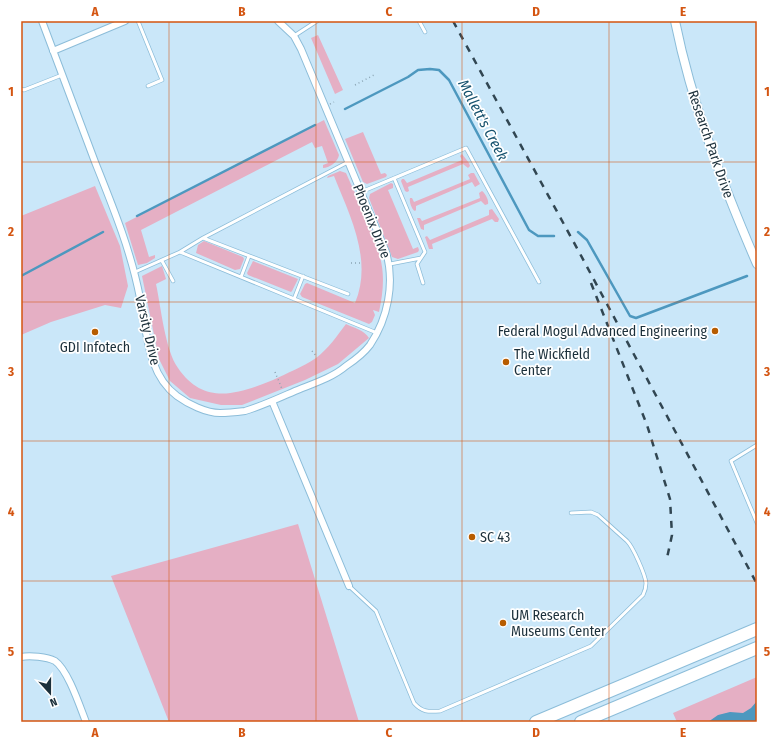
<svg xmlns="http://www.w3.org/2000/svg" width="778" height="743" font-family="'Fira Sans Condensed',sans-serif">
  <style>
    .green { fill: #e5afc4 }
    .water { fill: #4d98bf }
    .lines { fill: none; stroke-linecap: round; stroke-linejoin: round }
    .stream { stroke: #4d98bf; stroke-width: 2.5 }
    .service-casing { stroke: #8cbdd9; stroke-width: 4.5 }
    .minor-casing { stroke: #8cbdd9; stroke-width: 8 }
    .tertiary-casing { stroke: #8cbdd9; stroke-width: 10 }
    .motorway-casing { stroke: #8cbdd9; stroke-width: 14 }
    .path { stroke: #8ba5b4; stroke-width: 1.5; stroke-dasharray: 1 3; stroke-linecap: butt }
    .service { stroke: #fff; stroke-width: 3 }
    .minor { stroke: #fff; stroke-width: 6 }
    .tertiary { stroke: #fff; stroke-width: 8 }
    .motorway { stroke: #fff; stroke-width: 12 }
    .rail { stroke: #314652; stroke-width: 2.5; stroke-dasharray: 7 7; stroke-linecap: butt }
    .grid { fill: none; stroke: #d45511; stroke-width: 1; stroke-opacity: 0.55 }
    .poi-dot { fill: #b75c00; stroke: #fff; stroke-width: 1.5 }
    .labels { text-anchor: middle; stroke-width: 3.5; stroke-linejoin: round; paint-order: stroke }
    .street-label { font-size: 14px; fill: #1c303b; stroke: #fff }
    .poi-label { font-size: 14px; fill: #1c303b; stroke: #fff; text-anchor: start }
    .water-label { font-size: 15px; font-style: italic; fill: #17526e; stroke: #fff }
    .neatline { fill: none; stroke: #d45511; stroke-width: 1.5 }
    .grid-label { font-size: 13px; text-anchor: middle; font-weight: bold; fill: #d45511 }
  </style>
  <rect width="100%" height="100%" fill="#cae7f9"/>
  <path class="green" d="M318,35L343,90L335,94L311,38Z
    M324,120L339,155C338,162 329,168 323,168V165L328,163L322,146L315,148L312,142L141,230L149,257L155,255V258L147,263L138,265L125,223Z
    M363,132L381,174L385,173L387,175L386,177L367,184L363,182L345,139Z
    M462,154L469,163L470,166L468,168L463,164L408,187L409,191L407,192L405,191L401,181L402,179H404L407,183L462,160L460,156Z
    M340,171L346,173C358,201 373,228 380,257C385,275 383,294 379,312L373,310L375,315L372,322L369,324L302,297L300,294L305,284L307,283L355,303C373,260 350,216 334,176L327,178L328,176Z
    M471,173H474L480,184L475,187L472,182L416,206V210L415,211C412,210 409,202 410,198H412L414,202L470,179L468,175Z
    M391,183L393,184V188L388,190L413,249L418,247L419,250L418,252L398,259L392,257L369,198L370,194Z
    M95,186L120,246L128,286L121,308L105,305L51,322L21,335V216Z
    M482,191C485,193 489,200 488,204L485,205L481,201L424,225V230L421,229L417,218H420L422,221L480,198L479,193Z
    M492,209L499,219L498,222H495L492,219L432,244L433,249H429L425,237L427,236L430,240L489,215V210Z
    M204,241L243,257L244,259L240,269L235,270L196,253L198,245Z
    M253,261L298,279L292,291L291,292L248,275L247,273Z
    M162,266L166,279L156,284C161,307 165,350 178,368C204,406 238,394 273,380C287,373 303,367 316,358C328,349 337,336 346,324C354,328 364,330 369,338L338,364L305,380L242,405H221L190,398L170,381L159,359L142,276Z
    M298,524L359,722H169L111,576Z
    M757,677V722H677L673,713Z"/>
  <path class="water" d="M757,701V722H708L718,715L730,712L743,713L751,708Z"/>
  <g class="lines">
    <path class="stream" d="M345,109L408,77L418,70L430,69L439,70L449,80L529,230L538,236H554
      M137,216L315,125
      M578,232L587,240L630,316L636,318L747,276
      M21,276L103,232"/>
    <g class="service-casing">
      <path id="service" d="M138,21L162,80L148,86
        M419,21L425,32
        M294,36L317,21
        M21,89L24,90L62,75
        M394,178L425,252L417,264L423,283
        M361,192L466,148L539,282
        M180,252L203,238
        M162,261L173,281
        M390,264L421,258
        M135,272L180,252L377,333
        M241,277L249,256
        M348,294L203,238L348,162
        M294,299L303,276
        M757,445L731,461L757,523
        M349,586L376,611L414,703C422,712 428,712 440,711L591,646L643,595C645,591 646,588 646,583C645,574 633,547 627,541L598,515L591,512L571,513"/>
    </g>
    <g class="minor-casing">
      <path id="minor" d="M42,21C60,68 77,115 95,162C113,207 131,251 140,298C147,331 147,374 177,396C188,404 206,413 220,413C227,413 237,412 245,411C262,406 279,398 295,391C312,384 332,378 346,366C355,360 364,353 370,345C388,318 395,283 386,252L301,49L294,36L278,21
        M53,51L125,21
        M272,401L349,586
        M21,657C30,655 47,657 55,661C68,670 80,707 86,722"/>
    </g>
    <g class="tertiary-casing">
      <path id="tertiary" d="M675,21C692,105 723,185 757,264"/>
    </g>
    <g class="motorway-casing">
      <path id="motorway" d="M536,722L757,629
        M581,722L757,648"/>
    </g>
    <path class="path" d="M355,85L374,75
      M330,104L334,102
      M351,263H362
      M312,351L317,357
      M275,372L282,389"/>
    <use href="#service" class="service"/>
    <use href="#minor" class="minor"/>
    <use href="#tertiary" class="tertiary"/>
    <use href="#motorway" class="motorway"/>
    <path class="rail" d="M453,21L578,250L757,584
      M591,283L647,425L670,499L672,535L667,558"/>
  </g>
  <path class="grid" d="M169,21V722M316,21V722M462,21V722M609,21V722M21,162H757M21,302H757M21,441H757M21,581H757"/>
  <g class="poi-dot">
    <circle cx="715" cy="331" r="4"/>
    <circle cx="95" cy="332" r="4"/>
    <circle cx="506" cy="362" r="4"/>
    <circle cx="472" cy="537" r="4"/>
    <circle cx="503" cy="623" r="4"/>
  </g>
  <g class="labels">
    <g class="street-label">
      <text transform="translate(711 144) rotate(71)" y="5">Research Park Drive</text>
      <text transform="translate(372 221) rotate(68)" y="5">Phoenix Drive</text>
      <text transform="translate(148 330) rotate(77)" y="5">Varsity Drive</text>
    </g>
    <g class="poi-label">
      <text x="707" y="336" text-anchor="end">Federal Mogul Advanced Engineering</text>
      <text x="95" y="352" text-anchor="middle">GDI Infotech</text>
      <text x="514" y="359">The Wickfield<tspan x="514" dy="16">Center</tspan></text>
      <text x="480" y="542">SC 43</text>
      <text x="511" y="620">UM Research<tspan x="511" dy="16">Museums Center</tspan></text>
    </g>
    <g class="water-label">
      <text transform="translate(483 120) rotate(62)" y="5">Mallett's Creek</text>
    </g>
  </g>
  <rect width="778" height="743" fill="none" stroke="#ffffff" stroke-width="44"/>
  <g transform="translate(50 693) rotate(159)" stroke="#ffffff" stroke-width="3" paint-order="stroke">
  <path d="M0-3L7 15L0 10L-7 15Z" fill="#1c303b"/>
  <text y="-6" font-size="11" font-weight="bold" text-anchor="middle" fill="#1c303b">N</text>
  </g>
  <rect x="22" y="22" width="734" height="699" class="neatline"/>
  <g class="grid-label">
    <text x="95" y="16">A</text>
    <text x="242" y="16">B</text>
    <text x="389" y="16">C</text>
    <text x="536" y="16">D</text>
    <text x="683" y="16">E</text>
    <text x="11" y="96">1</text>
    <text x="767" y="96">1</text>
    <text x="11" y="236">2</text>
    <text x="767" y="236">2</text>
    <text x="11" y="376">3</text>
    <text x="767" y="376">3</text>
    <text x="11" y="516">4</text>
    <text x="767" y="516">4</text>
    <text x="11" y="656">5</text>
    <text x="767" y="656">5</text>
    <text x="95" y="737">A</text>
    <text x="242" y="737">B</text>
    <text x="389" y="737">C</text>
    <text x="536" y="737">D</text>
    <text x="683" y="737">E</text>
  </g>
</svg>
